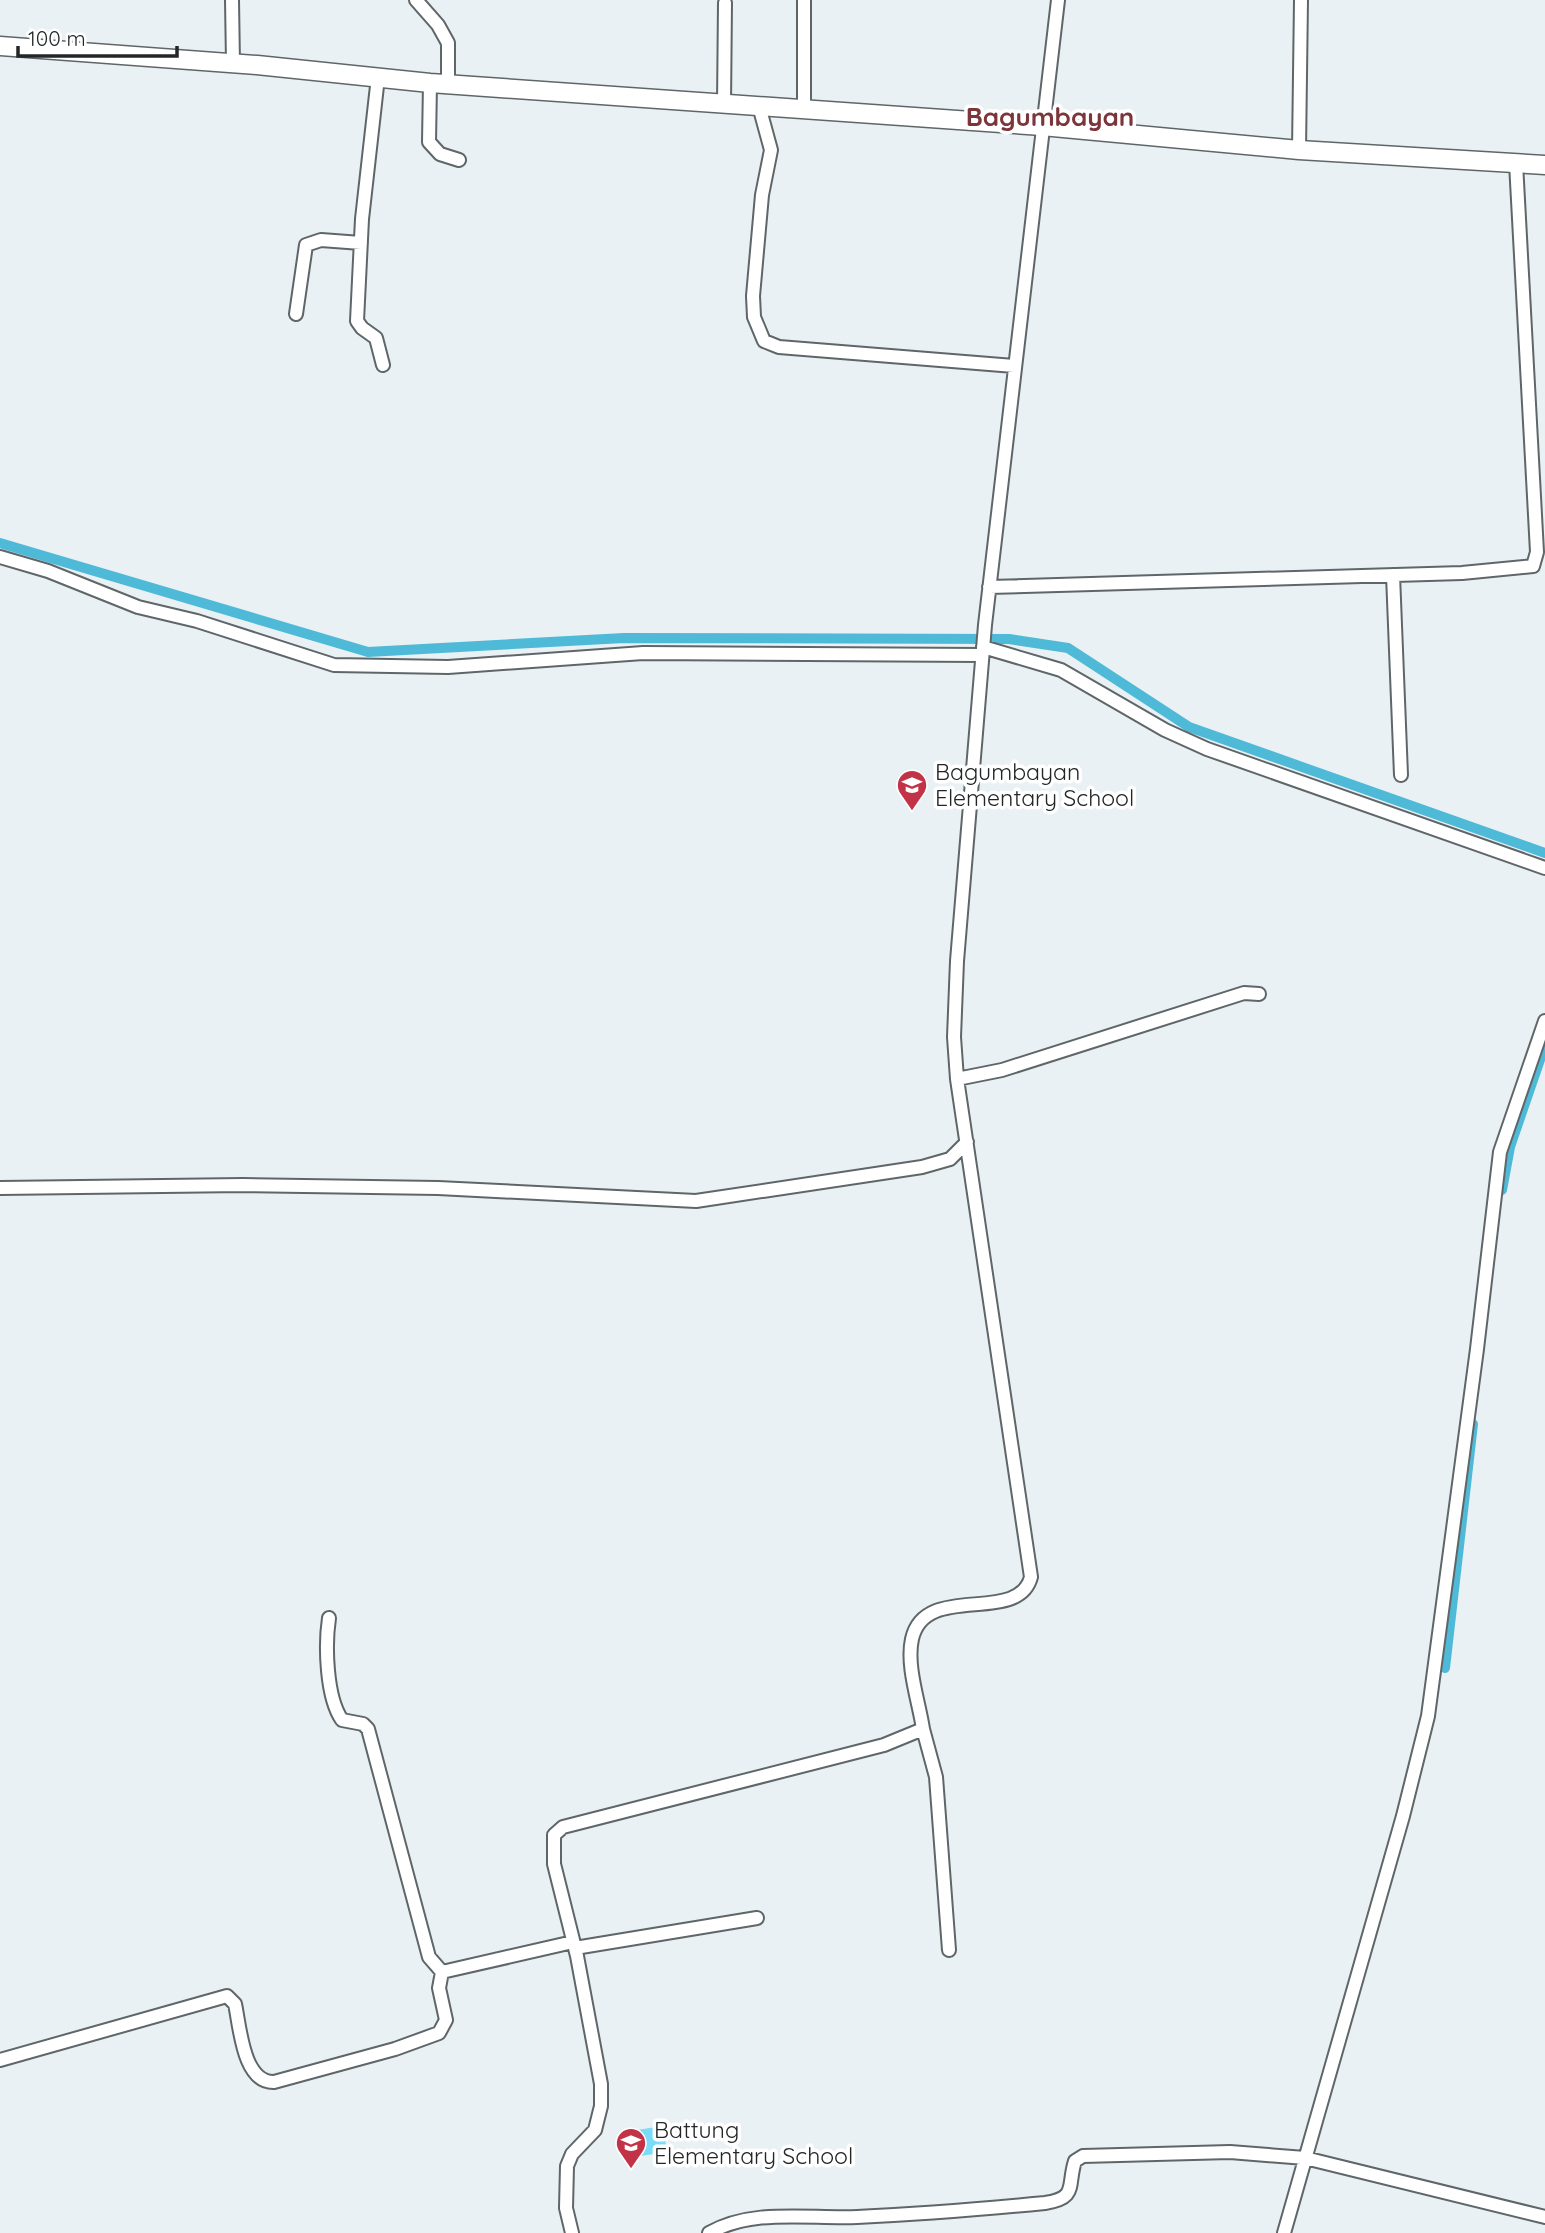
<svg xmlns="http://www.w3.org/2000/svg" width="1545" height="2233" font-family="Quicksand,sans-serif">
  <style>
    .green { fill: #7adcf7 }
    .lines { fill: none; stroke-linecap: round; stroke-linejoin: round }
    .canal { stroke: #4ebad7; stroke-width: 10 }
    .minor-casing { stroke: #5f6668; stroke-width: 16 }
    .secondary-casing { stroke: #5f6668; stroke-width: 21 }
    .minor { stroke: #fff; stroke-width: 12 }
    .secondary { stroke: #fff; stroke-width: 18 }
    .labels { text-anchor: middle; stroke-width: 7; stroke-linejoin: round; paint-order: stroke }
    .poi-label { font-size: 23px; fill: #232627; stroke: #fff; text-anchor: start }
    .quarter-label { font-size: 26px; font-weight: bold; fill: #7c353a; stroke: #fff }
  </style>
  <rect width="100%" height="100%" fill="#e9f1f4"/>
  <path class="green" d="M663,2126L667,2152L634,2157L630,2131Z"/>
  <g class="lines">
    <path class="canal" d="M0,543L368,652L624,638L1009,639L1068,648L1189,727L1545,853
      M1502,1190L1510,1147L1545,1045
      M1445,1668L1473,1424"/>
    <g class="minor-casing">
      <path id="minor" d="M232,0L233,63
        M416,0L438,25L448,43V84
        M378,77L362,219L357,321L362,328L376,338L383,365
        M430,83L429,142L440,154L459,160
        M724,104L725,3
        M759,106L771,150L762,195L753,296L754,317L764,341L779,347L1014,366
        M804,110V0
        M1299,150L1301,0
        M296,314L306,245L321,240L361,243
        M0,557L48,571L138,607L197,621L334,665L448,667L643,653L982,655
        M1393,575L1401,775
        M989,587L1462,573L1533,566L1537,552L1516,163
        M983,647L1061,670L1165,730L1207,749L1545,868
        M957,1079L1002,1070L1244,993L1259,994
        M0,1188L243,1185L438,1188L696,1201L922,1167L950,1159L967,1142
        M329,1618C325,1645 326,1697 342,1720L363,1724L368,1729L429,1957L442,1972
        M923,1729L936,1777L949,1950
        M575,1948L757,1918
        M0,2060L227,1996L235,2004C240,2027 243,2083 274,2082L395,2049L439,2033L446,2020L439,1988L442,1972L573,1942
        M572,2233L566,2208L567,2166L572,2154L595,2130L601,2106V2084L577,1956L554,1864V1835L563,1827L884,1745L923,1729C919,1702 906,1666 912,1639C925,1581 1018,1626 1031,1577L957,1079L954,1037L957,961L985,625L1058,0
        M709,2233C753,2208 808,2219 857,2217C920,2214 982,2209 1045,2203C1078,2198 1067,2186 1075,2161L1083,2156L1230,2152L1305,2158L1545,2217
        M1284,2233L1403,1816L1428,1716L1477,1349L1500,1152L1545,1021"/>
    </g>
    <g class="secondary-casing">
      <path id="secondary" d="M0,46L257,65L430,83L1042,126L1299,150L1545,165"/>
    </g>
    <use href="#minor" class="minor"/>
    <use href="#secondary" class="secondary"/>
  </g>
  <defs>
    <g id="school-pin" transform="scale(1.575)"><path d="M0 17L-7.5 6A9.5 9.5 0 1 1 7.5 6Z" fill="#c33347" stroke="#fff"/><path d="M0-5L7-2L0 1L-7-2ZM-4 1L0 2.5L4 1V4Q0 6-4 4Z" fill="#fff"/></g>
  </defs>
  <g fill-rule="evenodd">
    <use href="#school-pin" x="912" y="785"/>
    <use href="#school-pin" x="631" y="2143"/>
  </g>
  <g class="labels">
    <g class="poi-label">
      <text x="935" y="780">Bagumbayan<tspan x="935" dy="26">Elementary School</tspan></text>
      <text x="654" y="2138">Battung<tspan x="654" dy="26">Elementary School</tspan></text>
    </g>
    <g class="quarter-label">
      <text x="1050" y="126">Bagumbayan</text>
    </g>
  </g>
  <path d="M18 46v10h159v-10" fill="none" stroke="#232627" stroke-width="3.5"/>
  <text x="28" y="46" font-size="21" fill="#232627" stroke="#ffffff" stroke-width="5" paint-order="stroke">100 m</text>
</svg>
